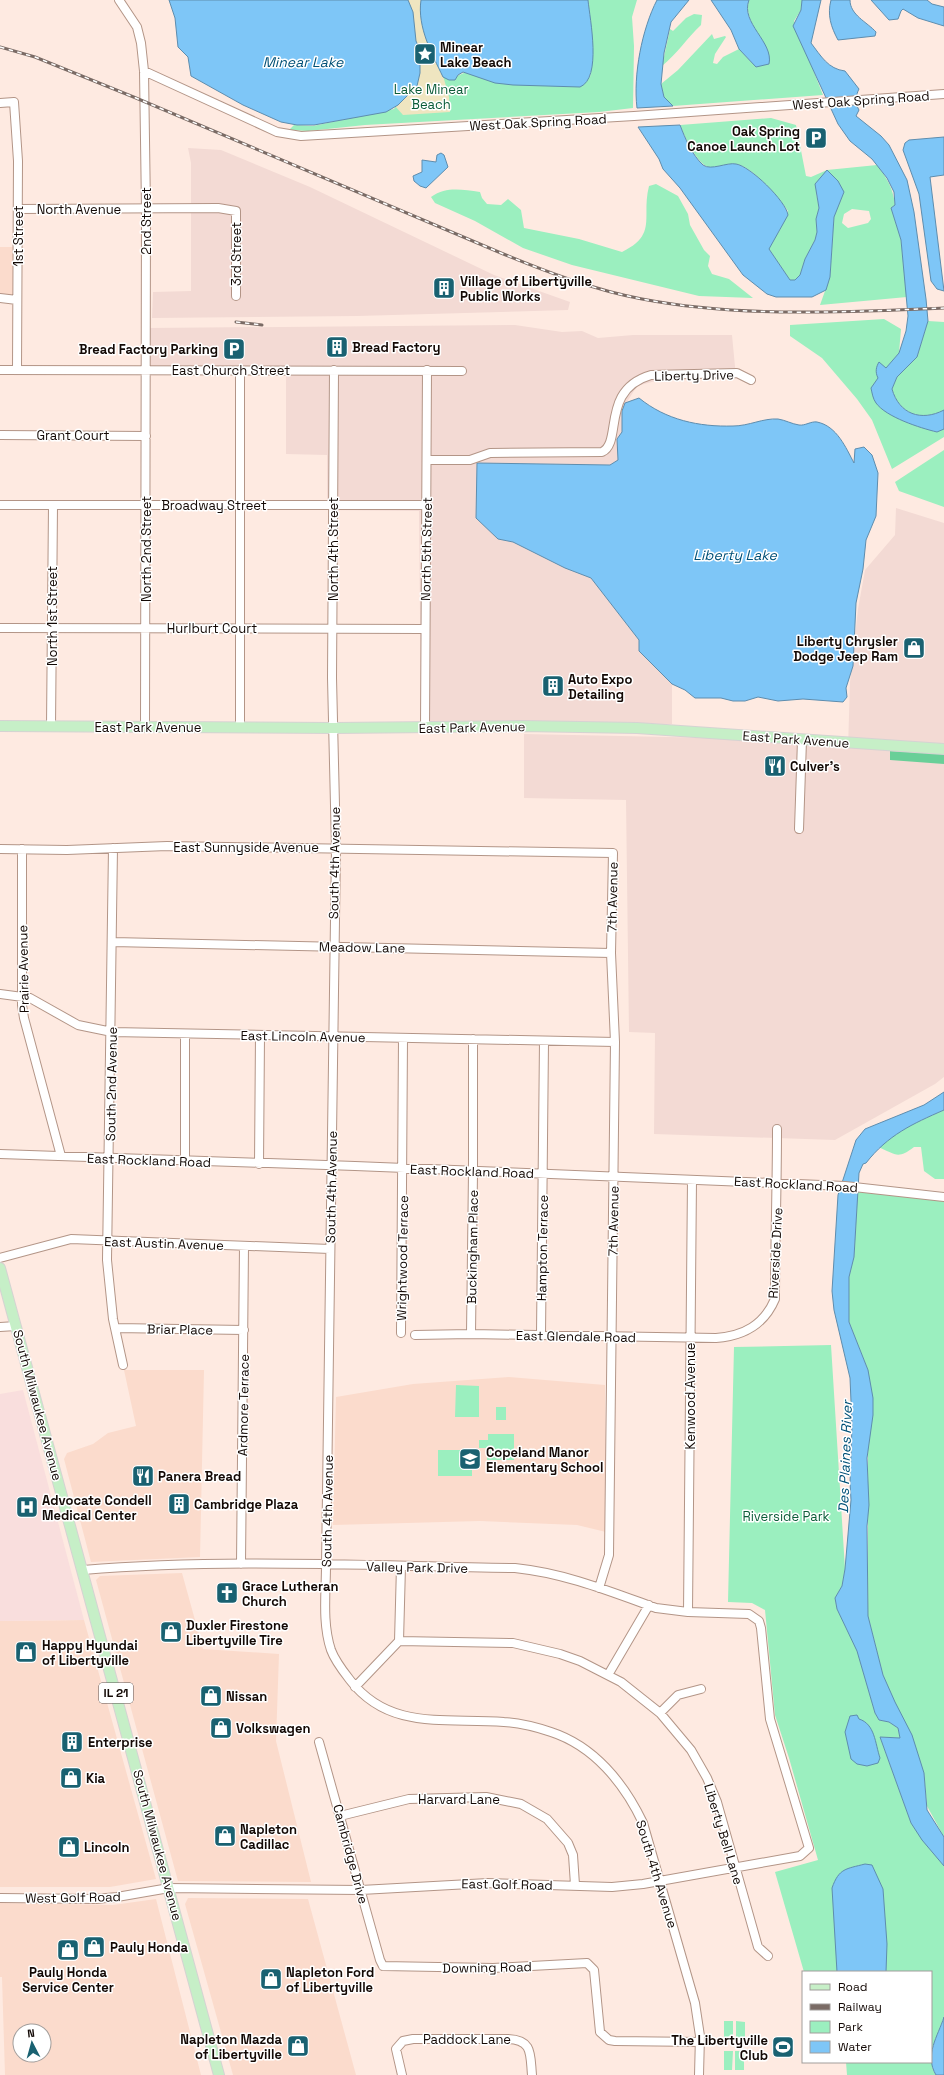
<svg xmlns="http://www.w3.org/2000/svg" width="944" height="2075" font-family="'Space Grotesk',sans-serif">
  <style>
    .built { fill: #fbdbcc; fill-rule: evenodd }
    .industrial { fill: #f3dad4 }
    .medical { fill: #f9dedd }
    .green { fill: #9befbf; fill-rule: evenodd }
    .forest { fill: #69cf98 }
    .sand { fill: #efe5c0 }
    .water { fill: #7ec6f7; stroke: #5e8dae }
    .lines { fill: none; stroke-linecap: round; stroke-linejoin: round }
    .minor-casing { stroke: #b39587; stroke-width: 10 }
    .major-casing { stroke: #d5d3d2; stroke-width: 12 }
    .minor { stroke: #fff; stroke-width: 8 }
    .major { stroke: #c6efc7; stroke-width: 10 }
    .rail-casing { stroke: #7a6b65; stroke-width: 3 }
    .rail { stroke: #fff; stroke-width: 1.5; stroke-dasharray: 4.5; stroke-linecap: butt }
    .labels { text-anchor: middle; stroke-width: 3; stroke-linejoin: round; paint-order: stroke }
    .shield { fill: #fff; stroke: #5a5350; stroke-width: 1 }
    .shield-label { font-size: 12px; font-weight: bold; fill: #130905 }
    .poi-label { font-size: 13px; font-weight: bold; fill: #130905; stroke: #fff; text-anchor: start }
    .park-label { font-size: 13px; fill: #0b5c38; stroke: #fff }
    .street-label { font-size: 13px; fill: #130905; stroke: #fff }
    .water-label { font-size: 14px; font-style: italic; fill: #005077; stroke: #fff }
  </style>
  <rect width="100%" height="100%" fill="#feeae1"/>
  <path class="built" d="M0,247H20V304L0,302Z
    M124,1370H204L200,1557L91,1562L64,1459L67,1453L93,1444L108,1433L136,1426Z
    M509,1377L605,1385L606,1532L577,1525L480,1521L333,1525L336,1397L413,1384Z
    M182,1573L203,1649L279,1654L276,1741L311,1882L178,1881L96,1580L100,1576Z
    M84,1620L156,1879L110,1887H0V1621Z
    M188,1898L308,1899L356,2075H233L185,1904Z
    M156,1899L201,2075H5L2,1977H0V1903L113,1905ZM20,2031H44V2055H20Z"/>
  <path class="industrial" d="M188,148L221,150L310,187L494,275L570,302L568,310L357,316L152,318L153,292L191,291V163Z
    M515,325L562,332L582,331L598,338L633,335H732L736,377L659,380L637,386L622,410V432L617,439L618,460L610,465L477,463L498,539L513,542L565,568L591,578L639,640V651L672,684V724L421,722L419,511L327,510V455L286,454V373H149L148,328Z
    M896,508L944,523V1077L935,1084L835,1140L654,1134L655,1033L629,1032L626,800L524,798V734L717,738L848,749L850,682L858,609L865,570L895,535Z"/>
  <path class="medical" d="M23,1390L84,1620L0,1621V1394Z"/>
  <path class="green" d="M588,0H637L632,17L634,46L633,108L599,112L365,125L308,131L289,130L294,125L313,126L394,109L421,66L455,77L466,72L590,77C595,52 591,25 588,0Z
    M749,0H802L801,10L794,21L823,95L673,106L664,97L661,84L678,70L712,34L714,39L725,36L726,37L715,54L713,63L717,64L723,57L739,49L756,67L768,50C760,37 743,16 749,0Z
    M694,14L702,15L701,25C687,38 677,54 662,66L670,29L673,31L686,18Z
    M771,118L796,125L806,176L811,177L827,170L877,165C887,178 893,188 895,205L891,208L901,240L907,297L820,305L830,277L834,216L844,192H816L819,208L816,219L817,232L815,240L805,259L800,275L795,280H790L769,249L770,244L780,230L788,211C779,198 752,166 736,164C727,163 718,168 709,167C698,166 684,135 680,125ZM852,209L869,211L871,219L868,223L848,228L842,223L844,214Z
    M656,184L678,196L688,214L690,225L704,250L710,256L708,266L712,274L729,279L753,298L699,296L572,265L523,248L475,221L435,203L431,197C447,186 462,190 480,192L482,198L487,204L501,205L508,199L521,210L524,228L579,239L622,252C658,235 641,217 649,186Z
    M884,319L901,329L899,353L878,378L901,420L936,432L944,429V437L892,469L872,420L857,399L822,358L790,336V325Z
    M928,321L944,322V410C921,422 899,414 892,389L897,377L917,357Z
    M944,450V507L899,491L895,482Z
    M944,1110V1179H935L924,1171L921,1147H914C897,1160 896,1154 878,1147L904,1128Z
    M858,1187L944,1197V1837L927,1806L924,1773L883,1675L868,1616V1370L849,1322V1277L854,1257Z
    M831,1345L845,1569L842,1586L835,1598L837,1609L857,1650L875,1713L879,1720L889,1722L898,1728L900,1738L880,1737L911,1823L944,1866V2017L931,2051V1972H804L775,1872L818,1860L789,1758L775,1715L765,1610L752,1603L728,1602L734,1347Z
    M456,1385L479,1386V1417H455Z
    M496,1407H506V1420H496Z
    M488,1434H514V1460H487V1448H479V1440H488Z
    M438,1450H472V1476H438Z
    M724,2021H733V2040H724Z
    M736,2021L745,2022V2040H736Z
    M724,2051H733L732,2070H724Z
    M735,2051H744V2070H735Z
    M931,2056L933,2070L936,2075H847L846,2062H931Z"/>
  <path class="forest" d="M890,751L944,754V764L890,760Z"/>
  <path class="sand" d="M406,0H422L449,97L450,112L403,115L395,106Z"/>
  <path class="water" d="M169,0H408L413,12L416,41L420,50V73L417,86L398,105L386,112L314,125H297L281,122L243,105L191,76L188,57L178,47L175,18Z
    M421,0H588C590,20 602,78 580,87L513,85L495,83L463,72L458,75L455,80H449L443,77C432,54 417,27 421,0Z
    M657,0H689L671,22L664,53L661,84L664,97L673,106L637,108C633,75 642,29 657,0Z
    M711,0H749C740,23 774,42 769,64L756,67L739,49L731,30Z
    M802,0H821L811,43C821,56 828,69 845,71L859,89C856,94 855,104 859,110L856,116L881,136L889,145L907,180L914,212L926,299L928,321L917,357L897,377L892,389C899,414 921,422 944,410V429L937,432C920,428 886,417 876,403C873,399 872,393 871,388L878,378C875,372 876,367 879,362L886,368L899,353L906,331L908,316L901,240L891,208L895,205L894,192L887,178L872,159L850,141L838,124L793,26L801,10Z
    M831,0H850C850,15 867,22 876,32L875,36L838,40C831,27 827,15 831,0Z
    M871,0H927L932,4L944,7V26L918,18L903,9L901,11L898,19L889,20Z
    M680,125C685,138 692,155 703,165C711,171 727,162 736,164C750,166 786,201 788,215L769,249L790,280H795L800,275L805,259L815,240L817,232L816,219L819,208L815,184L827,170L838,181L844,192L834,217L830,277L826,290L812,297H776L767,294L743,275L680,188L663,169L659,159L638,127Z
    M944,137V175L930,177L944,291L937,289L931,281L919,194L903,150L905,143L909,140Z
    M441,153L444,155L448,167L426,188L420,186L414,181L413,176L422,172V160L436,162L437,155Z
    M639,398C666,420 699,427 733,426C749,426 763,418 778,419C785,420 792,424 799,425C805,426 811,421 817,422C837,426 846,448 854,463L855,449L864,447L872,455L878,473L876,516L866,540L863,569L856,603L853,666L846,688L847,697L843,702L803,699L778,701L758,697L745,701H733L721,698H695L685,690L672,684L639,651V640L591,578L565,568L513,542L498,539L476,518L477,463L610,465L618,460L617,439L622,432V411L625,403Z
    M944,1092V1110C912,1124 888,1135 866,1163L863,1164L859,1173L854,1257L849,1277V1322L868,1370L873,1398V1415L867,1458L869,1505L867,1526L868,1616L883,1675L895,1702L912,1735L924,1773L927,1810L944,1837V1866L922,1840L911,1823L880,1737L900,1738L898,1728L889,1722L879,1720L875,1713L857,1651L837,1609L835,1598L842,1586L845,1569L851,1500L850,1483L852,1425L850,1378L834,1310L832,1291L838,1195L856,1140L865,1129L924,1105Z
    M857,1715L859,1719C875,1724 875,1743 880,1758L878,1763L867,1766L857,1764L851,1759L845,1732L850,1716Z
    M865,1864L872,1865L883,1889L887,1944L886,1972H837L832,1888C839,1868 846,1869 865,1864Z
    M944,2017V2075H936C924,2055 938,2036 944,2017Z"/>
  <g class="lines">
    <g class="minor-casing">
      <path id="minor" d="M119,0L137,27L141,43L144,71L146,209L145,727
        M144,71L277,132L301,136L634,116L944,94
        M0,103L14,102L18,161L17,370
        M18,209L218,208L236,211V296
        M0,298L17,300
        M0,370L462,371
        M240,370V726
        M334,370L332,678L336,848L326,1565C326,1593 322,1623 331,1650C335,1661 343,1671 350,1680C390,1732 448,1717 504,1722C520,1723 536,1727 551,1732C594,1746 624,1783 643,1823L695,2003L700,2036L699,2075
        M0,435L146,436
        M427,460H470L490,453L602,452C623,442 600,390 651,375L737,373L751,380
        M0,505H427
        M0,628L424,629
        M51,727L53,505
        M425,728L427,370
        M799,829L802,740
        M113,848L107,1260L113,1319L123,1365
        M0,849L67,850L167,846L613,853L611,953L615,1042L609,1555L599,1588
        M22,849V1005L24,1018L61,1156
        M113,942L611,953
        M0,994L30,998L78,1025L112,1032L615,1042
        M0,1154L355,1166L845,1186L944,1197
        M185,1161V1034
        M259,1164L260,1035
        M0,1258L71,1239L330,1249
        M0,1327L16,1326
        M116,1328L244,1330
        M401,1333L403,1038
        M471,1334L473,1172V1039
        M415,1335L471,1334L716,1338C744,1336 764,1325 775,1299C775,1242 777,1186 777,1129
        M541,1335L544,1041
        M241,1564L244,1246
        M688,1612L692,1180
        M399,1641L513,1643L560,1654L580,1661L621,1682L660,1713L691,1750L707,1778L717,1802L758,1947L768,1956
        M608,1675L649,1605
        M355,1687L399,1641L401,1566
        M660,1713L678,1695L701,1689
        M319,1742L380,1960L383,1966
        M340,1816L409,1799L486,1797L521,1804L547,1819L568,1843L573,1855L575,1885
        M0,1898L96,1899L117,1897L169,1888L361,1890L488,1883L612,1887L643,1884L800,1856L809,1848L770,1719L761,1628L759,1621L749,1614L688,1612L656,1608C609,1591 564,1573 515,1568C371,1566 226,1558 83,1570
        M383,1966L493,1968L587,1963L594,1970L600,2032L609,2040L615,2041L700,2042
        M402,2075L396,2049L403,2041L413,2039H508C533,2040 530,2054 532,2075"/>
    </g>
    <g class="major-casing">
      <path id="major" d="M0,726L334,728L523,726L637,728L944,749
        M0,1268L219,2075"/>
    </g>
    <use href="#minor" class="minor"/>
    <use href="#major" class="major"/>
    <g class="rail-casing">
      <path id="rail" d="M0,47L35,57L136,98L501,253C547,272 594,290 642,299C742,318 843,312 944,308
        M236,322L262,325"/>
    </g>
    <use href="#rail" class="rail"/>
  </g>
  <defs>
    <g id="sight-square" transform="scale(1.15)"><rect x="-9" y="-9" width="18" height="18" rx="4" fill="#196171" stroke="#fff"/><path d="M0-6L1.8-2.2L6-1.7L2.9 1.2L3.7 5.4L0 3.3L-3.7 5.4L-2.9 1.2L-6-1.7L-1.8-2.2Z" fill="#fff"/></g>
    <g id="parking-square" transform="scale(1.15)"><rect x="-9" y="-9" width="18" height="18" rx="4" fill="#196171" stroke="#fff"/><path d="M-3.5-5.5H1a3.5 3.5 0 0 1 0 7H-1V5.5H-3.5ZM-1-3.4V-.6H.8a1.4 1.4 0 0 0 0-2.8Z" fill="#fff"/></g>
    <g id="building-square" transform="scale(1.15)"><rect x="-9" y="-9" width="18" height="18" rx="4" fill="#196171" stroke="#fff"/><path d="M-4-6H4V6H1V3H-1V6H-4ZM-2.5-4.3h1.7v1.8h-1.7ZM.8-4.3h1.7v1.8H.8ZM-2.5-1h1.7V.8h-1.7ZM.8-1h1.7V.8H.8Z" fill="#fff"/></g>
    <g id="shop-square" transform="scale(1.15)"><rect x="-9" y="-9" width="18" height="18" rx="4" fill="#196171" stroke="#fff"/><path d="M-5-2.5h2.3a2.7 3.5 0 0 1 5.4 0H5L5.5 6h-11ZM-1.5-2.5h3a1.5 2.3 0 0 0-3 0Z" fill="#fff"/></g>
    <g id="restaurant-square" transform="scale(1.15)"><rect x="-9" y="-9" width="18" height="18" rx="4" fill="#196171" stroke="#fff"/><path d="M-5-6h1v4h1v-4h1v4h1v-4h1v5L-1.5 .5V6h-2V.5L-5-1ZM5-6V6H3V1.5H1.5Q1.5-4 5-6Z" fill="#fff"/></g>
    <g id="school-square" transform="scale(1.15)"><rect x="-9" y="-9" width="18" height="18" rx="4" fill="#196171" stroke="#fff"/><path d="M0-5L7-2L0 1L-7-2ZM-4 1L0 2.5L4 1V4Q0 6-4 4Z" fill="#fff"/></g>
    <g id="hospital-square" transform="scale(1.15)"><rect x="-9" y="-9" width="18" height="18" rx="4" fill="#196171" stroke="#fff"/><path d="M-5-5h3v3.5h4V-5h3V5h-3V1.5h-4V5h-3Z" fill="#fff"/></g>
    <g id="church-square" transform="scale(1.15)"><rect x="-9" y="-9" width="18" height="18" rx="4" fill="#196171" stroke="#fff"/><path d="M-1.2-6h2.4v3.5h3.3v2.4h-3.3V6h-2.4V-.1h-3.3v-2.4h3.3Z" fill="#fff"/></g>
    <g id="stadium-square" transform="scale(1.15)"><rect x="-9" y="-9" width="18" height="18" rx="4" fill="#196171" stroke="#fff"/><path d="M0-5a6.5 5 0 1 0 0 10a6.5 5 0 1 0 0-10ZM-3.5-1.8h7v3.6h-7Z" fill="#fff"/></g>
  </defs>
  <g fill-rule="evenodd">
    <use href="#sight-square" x="425" y="54"/>
    <use href="#parking-square" x="816" y="138"/>
    <use href="#building-square" x="444" y="288"/>
    <use href="#building-square" x="337" y="347"/>
    <use href="#parking-square" x="234" y="349"/>
    <use href="#shop-square" x="914" y="648"/>
    <use href="#building-square" x="553" y="686"/>
    <use href="#restaurant-square" x="775" y="766"/>
    <use href="#school-square" x="470" y="1459"/>
    <use href="#restaurant-square" x="143" y="1476"/>
    <use href="#building-square" x="179" y="1504"/>
    <use href="#hospital-square" x="27" y="1507"/>
    <use href="#church-square" x="227" y="1593"/>
    <use href="#shop-square" x="171" y="1632"/>
    <use href="#shop-square" x="26" y="1652"/>
    <use href="#shop-square" x="211" y="1696"/>
    <use href="#shop-square" x="221" y="1728"/>
    <use href="#building-square" x="72" y="1742"/>
    <use href="#shop-square" x="71" y="1778"/>
    <use href="#shop-square" x="225" y="1836"/>
    <use href="#shop-square" x="69" y="1847"/>
    <use href="#shop-square" x="94" y="1947"/>
    <use href="#shop-square" x="68" y="1950"/>
    <use href="#shop-square" x="271" y="1979"/>
    <use href="#shop-square" x="298" y="2046"/>
    <use href="#stadium-square" x="783" y="2047"/>
  </g>
  <g class="labels">
    <rect class="shield" x="99" y="1683" width="34" height="20" rx="3"/>
    <g class="shield-label">
      <text x="116" y="1697">IL 21</text>
    </g>
    <g class="poi-label">
      <text x="440" y="52">Minear<tspan x="440" dy="15">Lake Beach</tspan></text>
      <text x="800" y="136" text-anchor="end">Oak Spring<tspan x="800" dy="15">Canoe Launch Lot</tspan></text>
      <text x="460" y="286">Village of Libertyville<tspan x="460" dy="15">Public Works</tspan></text>
      <text x="352" y="352">Bread Factory</text>
      <text x="218" y="354" text-anchor="end">Bread Factory Parking</text>
      <text x="898" y="646" text-anchor="end">Liberty Chrysler<tspan x="898" dy="15">Dodge Jeep Ram</tspan></text>
      <text x="568" y="684">Auto Expo<tspan x="568" dy="15">Detailing</tspan></text>
      <text x="790" y="771">Culver's</text>
      <text x="486" y="1457">Copeland Manor<tspan x="486" dy="15">Elementary School</tspan></text>
      <text x="158" y="1481">Panera Bread</text>
      <text x="42" y="1505">Advocate Condell<tspan x="42" dy="15">Medical Center</tspan></text>
      <text x="194" y="1509">Cambridge Plaza</text>
      <text x="242" y="1591">Grace Lutheran<tspan x="242" dy="15">Church</tspan></text>
      <text x="186" y="1630">Duxler Firestone<tspan x="186" dy="15">Libertyville Tire</tspan></text>
      <text x="42" y="1650">Happy Hyundai<tspan x="42" dy="15">of Libertyville</tspan></text>
      <text x="226" y="1701">Nissan</text>
      <text x="236" y="1733">Volkswagen</text>
      <text x="88" y="1747">Enterprise</text>
      <text x="86" y="1783">Kia</text>
      <text x="240" y="1834">Napleton<tspan x="240" dy="15">Cadillac</tspan></text>
      <text x="84" y="1852">Lincoln</text>
      <text x="110" y="1952">Pauly Honda</text>
      <text x="68" y="1977" text-anchor="middle">Pauly Honda<tspan x="68" dy="15">Service Center</tspan></text>
      <text x="286" y="1977">Napleton Ford<tspan x="286" dy="15">of Libertyville</tspan></text>
      <text x="282" y="2044" text-anchor="end">Napleton Mazda<tspan x="282" dy="15">of Libertyville</tspan></text>
      <text x="768" y="2045" text-anchor="end">The Libertyville<tspan x="768" dy="15">Club</tspan></text>
    </g>
    <g class="park-label">
      <text x="431" y="94">Lake Minear<tspan x="431" dy="15">Beach</tspan></text>
      <text x="786" y="1521">Riverside Park</text>
    </g>
    <g class="street-label">
      <text transform="translate(861 100) rotate(-4)" y="5">West Oak Spring Road</text>
      <text transform="translate(538 122) rotate(-3)" y="5">West Oak Spring Road</text>
      <text x="79" y="214">North Avenue</text>
      <text transform="translate(146 221) rotate(-90)" y="5">2nd Street</text>
      <text transform="translate(18 236) rotate(-90)" y="5">1st Street</text>
      <text transform="translate(236 254) rotate(-90)" y="5">3rd Street</text>
      <text x="231" y="375">East Church Street</text>
      <text transform="translate(694 375) rotate(-1)" y="5">Liberty Drive</text>
      <text x="73" y="440">Grant Court</text>
      <text x="214" y="510">Broadway Street</text>
      <text transform="translate(146 549) rotate(-90)" y="5">North 2nd Street</text>
      <text transform="translate(333 549) rotate(-90)" y="5">North 4th Street</text>
      <text transform="translate(426 549) rotate(-89)" y="5">North 5th Street</text>
      <text transform="translate(52 616) rotate(-90)" y="5">North 1st Street</text>
      <text x="212" y="633">Hurlburt Court</text>
      <text x="148" y="732">East Park Avenue</text>
      <text transform="translate(472 727) rotate(-1)" y="5">East Park Avenue</text>
      <text transform="translate(796 739) rotate(4)" y="5">East Park Avenue</text>
      <text x="246" y="852">East Sunnyside Avenue</text>
      <text transform="translate(334 863) rotate(-89)" y="5">South 4th Avenue</text>
      <text transform="translate(612 897) rotate(-89)" y="5">7th Avenue</text>
      <text transform="translate(362 947) rotate(1)" y="5">Meadow Lane</text>
      <text transform="translate(23 969) rotate(-91)" y="5">Prairie Avenue</text>
      <text transform="translate(303 1036) rotate(1)" y="5">East Lincoln Avenue</text>
      <text transform="translate(111 1084) rotate(-89)" y="5">South 2nd Avenue</text>
      <text transform="translate(149 1160) rotate(2)" y="5">East Rockland Road</text>
      <text transform="translate(472 1171) rotate(2)" y="5">East Rockland Road</text>
      <text transform="translate(796 1184) rotate(3)" y="5">East Rockland Road</text>
      <text transform="translate(331 1187) rotate(-89)" y="5">South 4th Avenue</text>
      <text transform="translate(613 1221) rotate(-89)" y="5">7th Avenue</text>
      <text transform="translate(164 1243) rotate(2)" y="5">East Austin Avenue</text>
      <text transform="translate(472 1247) rotate(-89)" y="5">Buckingham Place</text>
      <text transform="translate(542 1248) rotate(-89)" y="5">Hampton Terrace</text>
      <text transform="translate(775 1253) rotate(-87)" y="5">Riverside Drive</text>
      <text transform="translate(402 1258) rotate(-89)" y="5">Wrightwood Terrace</text>
      <text transform="translate(180 1329) rotate(1)" y="5">Briar Place</text>
      <text transform="translate(576 1336) rotate(1)" y="5">East Glendale Road</text>
      <text transform="translate(690 1396) rotate(-90)" y="5">Kenwood Avenue</text>
      <text transform="translate(38 1405) rotate(75)" y="5">South Milwaukee Avenue</text>
      <text transform="translate(243 1405) rotate(-89)" y="5">Ardmore Terrace</text>
      <text transform="translate(327 1511) rotate(-89)" y="5">South 4th Avenue</text>
      <text transform="translate(417 1567) rotate(1)" y="5">Valley Park Drive</text>
      <text x="459" y="1804">Harvard Lane</text>
      <text transform="translate(724 1834) rotate(73)" y="5">Liberty Bell Lane</text>
      <text transform="translate(158 1845) rotate(75)" y="5">South Milwaukee Avenue</text>
      <text transform="translate(351 1854) rotate(75)" y="5">Cambridge Drive</text>
      <text transform="translate(657 1874) rotate(73)" y="5">South 4th Avenue</text>
      <text transform="translate(507 1884) rotate(1)" y="5">East Golf Road</text>
      <text transform="translate(73 1897) rotate(-1)" y="5">West Golf Road</text>
      <text transform="translate(487 1967) rotate(-1)" y="5">Downing Road</text>
      <text x="467" y="2044">Paddock Lane</text>
    </g>
    <g class="water-label">
      <text x="303" y="67">Minear Lake</text>
      <text x="735" y="560">Liberty Lake</text>
      <text transform="translate(845 1457) rotate(-88)" y="5">Des Plaines River</text>
    </g>
  </g>
  <rect x="802" y="1971" width="130" height="92" fill="#ffffff" stroke="#a19d9b"/>
  <rect x="810" y="1984" width="20" height="6" fill="#c6efc7" stroke="#a19d9b"/>
  <text x="838" y="1991" font-size="12" fill="#130905">Road</text>
  <rect x="810" y="2004" width="20" height="6" fill="#7a6b65" stroke="#a19d9b"/>
  <text x="838" y="2011" font-size="12" fill="#130905">Railway</text>
  <rect x="810" y="2021" width="20" height="12" fill="#9befbf" stroke="#a19d9b"/>
  <text x="838" y="2031" font-size="12" fill="#130905">Park</text>
  <rect x="810" y="2041" width="20" height="12" fill="#7ec6f7" stroke="#a19d9b"/>
  <text x="838" y="2051" font-size="12" fill="#130905">Water</text>
  <g transform="translate(32 2043) rotate(354)"><circle r="19" fill="#ffffff" stroke="#a19d9b"/>
  <path d="M0-3L7 15L0 10L-7 15Z" fill="#196171"/>
  <text y="-6" font-size="11" font-weight="bold" text-anchor="middle" fill="#130905">N</text>
  </g>
</svg>
